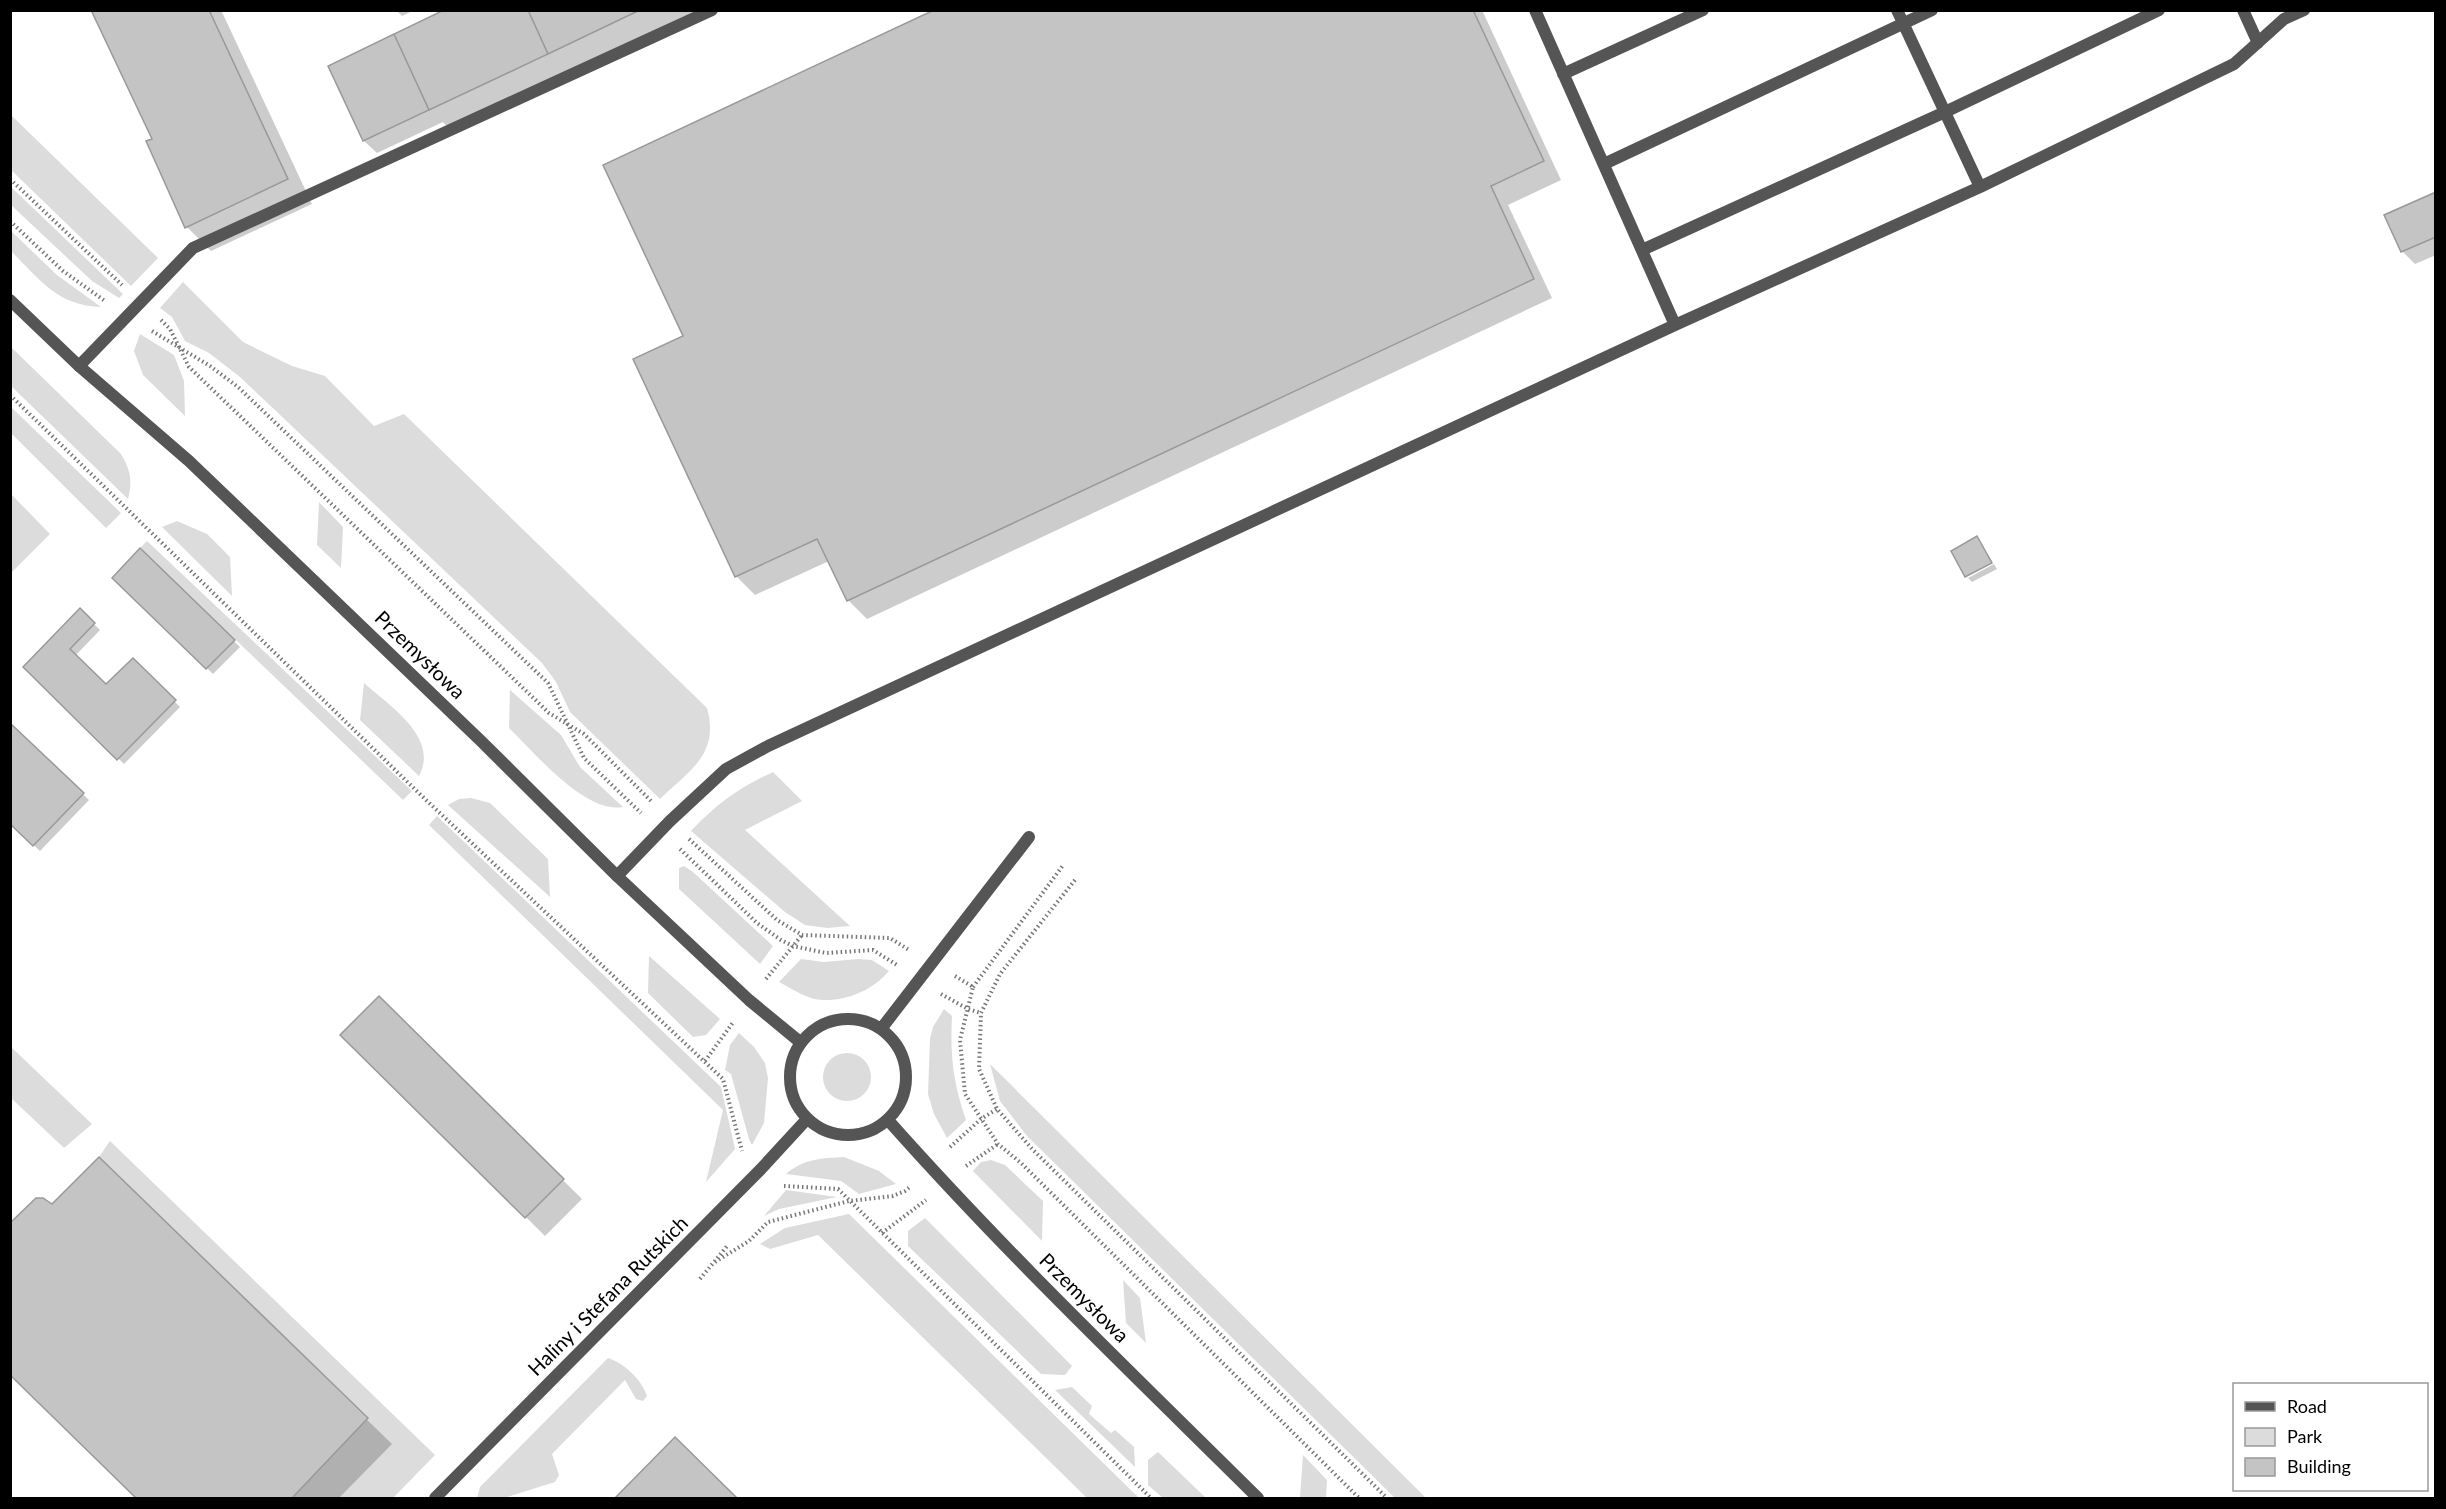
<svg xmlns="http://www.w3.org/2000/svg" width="2446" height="1509" font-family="Lato,sans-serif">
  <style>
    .green { fill: #dcdcdc }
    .shadow { fill: #0003 }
    .building { fill: #c4c4c4; stroke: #999; stroke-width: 1.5 }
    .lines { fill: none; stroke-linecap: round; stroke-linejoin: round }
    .path { stroke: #777; stroke-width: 4; stroke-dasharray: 1.5 3; stroke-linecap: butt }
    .lane { stroke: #555; stroke-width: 12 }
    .street { stroke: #555; stroke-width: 12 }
    .labels { text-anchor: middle; stroke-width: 4.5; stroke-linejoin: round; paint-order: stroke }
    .street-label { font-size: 20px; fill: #000; stroke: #fff }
  </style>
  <rect width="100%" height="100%" fill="#fff"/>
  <path class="green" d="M10,114L158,258L131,286L11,170Z
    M11,187L123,294L119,298L92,281L11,205Z
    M10,230L57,275L101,307C58,306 39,279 11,251Z
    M183,282L243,342L292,366L325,376L374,426L404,414L707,708C720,754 689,771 660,799L570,712L556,682L542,663L240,377L209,353L185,341L172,317L160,308Z
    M140,334L174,355L184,381L185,416L143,375L134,351Z
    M10,346L121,454C130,469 133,481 128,499L11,386Z
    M10,406L121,513L106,528L11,433Z
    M11,494L50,534L11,573Z
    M319,502L343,527L341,568L317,545Z
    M177,521L207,534L230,557L232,596L162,527Z
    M147,541L412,791L403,800L140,548Z
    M364,683C388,705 440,737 419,776L360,720Z
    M510,690L561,735L580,767L623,807C585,814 535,753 509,728Z
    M773,772L802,801L745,830L850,926L827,928L805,925L785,912L691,831C718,803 737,789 773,772Z
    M471,798L490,803L548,859L550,897L448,805L459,799Z
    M437,816L721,1087L735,1149L706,1182L723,1110L429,825Z
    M684,866L693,872L773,946L760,964L679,889V868Z
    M649,956L720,1019L706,1035L693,1037L648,993Z
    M801,959L824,962L858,959L872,960L889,971C873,990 847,1001 823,1000C809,1000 792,989 779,982Z
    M944,1009L952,1016C950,1056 953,1082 966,1120L947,1138L934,1114L928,1094L930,1039L933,1027Z
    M739,1033L754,1047L765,1063L768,1078L764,1123L752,1145L749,1139L731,1074L725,1070L730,1045Z
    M10,1046L92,1124L64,1148L11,1098Z
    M823 1077a24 24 0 1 1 48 0a24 24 0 1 1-48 0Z
    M990,1064L1426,1498H1395L1027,1136L1000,1101Z
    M110,1141L435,1455L393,1498H291L368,1417L99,1157Z
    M844,1157L879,1171L896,1184L859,1194L841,1181L786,1174C803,1159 822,1158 844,1157Z
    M991,1160L1005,1165L1043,1201L1042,1241L973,1171L981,1162Z
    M786,1190L837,1197L779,1209L764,1216Z
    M849,1214L1139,1498H1087L818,1235L770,1249L760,1244L785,1228Z
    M925,1218L1072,1366L1065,1375L1041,1374L908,1246V1231Z
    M1123,1280L1140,1298L1146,1343L1126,1323Z
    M608,1358C624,1363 642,1380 647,1396L643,1401L636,1399L625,1380L552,1454L559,1475L555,1482L504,1498H477L480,1487Z
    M1072,1387L1092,1406L1089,1414L1111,1433L1115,1430L1134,1447L1135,1467L1055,1390Z
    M1158,1452L1206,1498H1163L1148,1485V1460Z
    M1303,1455L1327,1480L1326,1498H1302L1300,1497Z"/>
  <path class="shadow" d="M93,10H221L312,204L211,251L187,227L154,140Z
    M396,10H415L402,16Z
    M447,10H698L449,128L443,122L377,153L364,141L330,66Z
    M937,10H1482L1561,180L1508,205L1552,298L867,619L848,600L829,561L755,595L736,576L685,336Z
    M2436,194V255L2415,264L2402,251Z
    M1977,538L1992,561L1966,575Z
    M140,550L240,647L213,674L114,578Z
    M1994,564L1997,569L1972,582L1968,578Z
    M80,610L100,630L75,656L106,687L133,660L180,707L124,764L25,667Z
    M10,725L89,800L40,851L10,823Z
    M379,998L582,1199L545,1236L342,1035Z
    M99,1160L392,1444L339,1498H137L10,1373Z
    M675,1440L735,1498H616Z"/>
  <path class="building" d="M91,10H209L288,179L185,228L146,141L152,139Z
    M444,10H528L548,54L429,110L394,34Z
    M528,10H640L548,54Z
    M934,10H1473L1544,161L1491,186L1534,279L847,601L817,539L735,577L633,359L683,336L603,165Z
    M394,34L429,110L363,141L328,66Z
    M2436,192V237L2401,252L2384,215Z
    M1977,536L1992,563L1965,577L1951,551Z
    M140,548L235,640L206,669L112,578Z
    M80,608L95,623L70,649L106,684L133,658L176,700L117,760L23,667Z
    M10,723L84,793L33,846L10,824Z
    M379,996L564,1179L525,1218L340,1035Z
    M99,1157L368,1418L292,1498H136L10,1375V1223L36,1198H43L52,1204Z
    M675,1437L737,1498H615Z"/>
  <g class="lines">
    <path class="path" d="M10,179L122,285
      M10,221L63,271L105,301
      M161,320L170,329L189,367L549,713L584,734L652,802
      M152,331L210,366L238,387L548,683L584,758L641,813
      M10,395L426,800L723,1079L742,1151
      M689,839L777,920L802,935L890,938L909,950
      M680,849L757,923L781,940L793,946L826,953L873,950L897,965
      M1075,880L1000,974L981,1013L979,1069L997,1109L1033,1150L1387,1498
      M955,976L973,987L960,1040L965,1094L998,1144L1021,1163L1359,1498
      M766,979L802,935
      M973,987L1064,864
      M941,994L968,1009L981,1013
      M705,1061L734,1021
      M950,1147L981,1119L997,1109
      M966,1166L998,1144
      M784,1186L838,1189L1151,1498
      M882,1233L926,1200
      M715,1262L749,1241L768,1222L849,1201L893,1196L905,1191L911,1186
      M700,1279L728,1245"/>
    <path class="lane" d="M1897,10L1980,187
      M2243,10L2258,43
      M1563,74L1703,10
      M1604,164L1932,10
      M1642,250L1945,112L2159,10
      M1675,325L1980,187L2234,64L2284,19L2304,10
      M79,366L193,248L712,10
      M617,876L670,821L726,769L768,746L1675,325L1535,10"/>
    <path class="street" d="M10,300L79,366L189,461L481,741L617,876L749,1000L800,1042
      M790 1077a58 58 0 1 1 116 0a58 58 0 1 1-116 0Z
      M881,1029L1029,837
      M888,1120C1005,1252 1133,1374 1258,1498
      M435,1498L761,1169L807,1119"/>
  </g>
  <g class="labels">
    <g class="street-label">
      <text transform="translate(420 655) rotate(44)" y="7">Przemysłowa</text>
      <text transform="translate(608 1296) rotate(-45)" y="7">Haliny i Stefana Rutskich</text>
      <text transform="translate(1084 1298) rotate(45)" y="7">Przemysłowa</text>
    </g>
  </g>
  <rect width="2446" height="1509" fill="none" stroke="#000000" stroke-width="24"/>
  <rect x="2233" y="1383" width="195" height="108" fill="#ffffff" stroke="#999999" stroke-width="1.5"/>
  <rect x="2245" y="1402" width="30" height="9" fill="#555555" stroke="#999999" stroke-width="1.5"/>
  <text x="2287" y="1413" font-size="18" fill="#000000">Road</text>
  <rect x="2245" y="1428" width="30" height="18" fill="#dcdcdc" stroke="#999999" stroke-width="1.5"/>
  <text x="2287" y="1443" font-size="18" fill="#000000">Park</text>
  <rect x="2245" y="1458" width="30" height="18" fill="#c4c4c4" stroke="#999999" stroke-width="1.5"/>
  <text x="2287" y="1473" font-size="18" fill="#000000">Building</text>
</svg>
